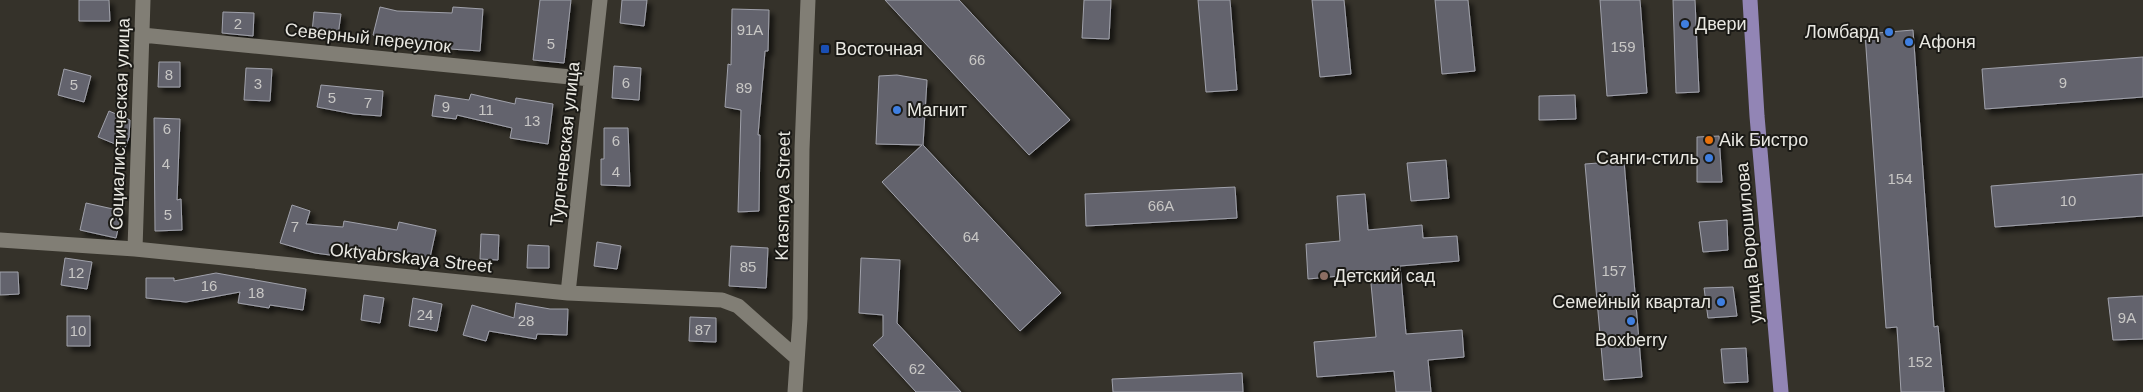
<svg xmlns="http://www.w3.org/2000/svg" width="2143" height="392" font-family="Helvetica,sans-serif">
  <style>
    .building { fill: #63646d; stroke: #a0a1ab; filter: url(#shadow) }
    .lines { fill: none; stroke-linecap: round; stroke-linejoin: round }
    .minor { stroke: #817e75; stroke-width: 15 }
    .major { stroke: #9285b5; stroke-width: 15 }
    .shop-dot { fill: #3f7fe0; stroke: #1b1a16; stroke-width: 2 }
    .transit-dot { fill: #1a4fb4; stroke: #1b1a16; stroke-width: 2 }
    .food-dot { fill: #e8710a; stroke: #1b1a16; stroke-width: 2 }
    .education-dot { fill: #8d6e63; stroke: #1b1a16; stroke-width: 2 }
    .labels { text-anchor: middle; stroke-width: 4; stroke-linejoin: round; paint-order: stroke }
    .number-label { font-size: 15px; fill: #c8c7c5 }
    .poi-label { font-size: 18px; fill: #e9e8e2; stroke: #1b1a16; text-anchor: start }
    .street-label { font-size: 18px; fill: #e9e8e2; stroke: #1b1a16 }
  </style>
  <defs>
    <filter id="shadow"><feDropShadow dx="4.5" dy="4.5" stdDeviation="2.5" flood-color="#0009"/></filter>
  </defs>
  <rect width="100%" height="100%" fill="#35322a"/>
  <path class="building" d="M79,0H109L110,21H79Z
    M540,0H571L564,63L533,60Z
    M622,0H647L644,26L620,23Z
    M885,0H959L1070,120L1029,155Z
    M1084,0H1111L1109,39L1082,38Z
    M1198,0H1230L1237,90L1206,92Z
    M1312,0H1344L1351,74L1320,77Z
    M1435,0H1468L1475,71L1442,74Z
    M1600,0H1640L1647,93L1607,96Z
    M1673,0H1695L1699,92L1676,93Z
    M380,7L397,11L452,13L453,7L483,9L480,51L450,49V43L398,41L373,35Z
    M732,9L769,10L768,51H765L758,135H760L759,211L738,212L741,110L725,107L728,64L731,65Z
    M223,12L254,13L253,36L222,33Z
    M314,12L341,14L338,35L312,32Z
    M1913,30L1934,327L1938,326L1944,392H1901L1897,327L1886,328L1865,34Z
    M2143,57V97L1985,109L1982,69Z
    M159,62H180V87H158Z
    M614,66L641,68L639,100L612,98Z
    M246,68L272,69L270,101L244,100Z
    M64,69L91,76L84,102L58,95Z
    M897,75L927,80L923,145L1061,293L1020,331L882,182L922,145L876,144L879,76Z
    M321,85L383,91L381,116L354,114L317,107Z
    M471,94L515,104L516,98L553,104L548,144L510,138L512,128L457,115L456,119L432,116L435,95L469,100Z
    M1575,95L1576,119L1539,120V96Z
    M109,111L130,120L129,137L125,148L98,137Z
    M154,118L180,119L177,200L181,199L182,230L155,231Z
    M604,128H628L630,186L601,185V159H604Z
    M1719,136L1722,182H1697V137Z
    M1446,160L1449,198L1411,201L1407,163Z
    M1624,161L1642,377L1604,380L1585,164Z
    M2143,174V216L1995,227L1991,186Z
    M1235,187L1237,218L1086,226L1085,194Z
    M1365,194L1368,230L1422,225L1423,238L1457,236L1459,261L1400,266L1406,334L1462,330L1464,357L1428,360L1431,392H1396L1394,371L1317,377L1314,342L1376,337L1370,273L1308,279L1306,244L1340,241L1337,196Z
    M86,203L122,211L116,238L80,230Z
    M292,205L310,211L306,224L343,227L344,221L397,230L399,222L436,230L429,262L369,249L368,251L331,245L330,255L315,253L280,243Z
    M1727,220L1728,250L1703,252L1699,222Z
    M481,234L499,235L498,260L480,259Z
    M597,242L621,246L617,269L594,266Z
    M528,245L549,246V268H527Z
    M731,246L768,248L766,288L729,286Z
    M65,258L92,262L87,289L61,285Z
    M861,258L900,260L897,323L961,392H916L873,345L883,336V315L859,313Z
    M0,272H18L19,294L0,295Z
    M216,273L306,289L303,310L270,305L269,308L238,303L240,292L186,302L146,298V278H174V281Z
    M1733,287L1737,316L1708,318L1704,288Z
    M364,295L384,298L380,323L361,320Z
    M2143,296V339L2113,340L2108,298Z
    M413,298L442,304L437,331L409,326Z
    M516,303L550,309H568L567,335L537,334L536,339L489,331L486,341L463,335L472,305L514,318Z
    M67,316H90V346H67Z
    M690,317L716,318V342L689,341Z
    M1746,348L1748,382L1724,383L1721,349Z
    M1242,373L1243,392H1113L1112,379Z"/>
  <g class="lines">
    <path class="minor" d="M142,35L591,79
      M0,240L135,249L568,293L722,300L738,306L797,358
      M135,249L143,0
      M568,293L600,0
      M795,392L800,318L802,149L808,0"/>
    <path class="major" d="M1750,0L1757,116L1781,392"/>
  </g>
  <g class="shop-dot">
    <circle cx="1685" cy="24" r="5"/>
    <circle cx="1889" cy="32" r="5"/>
    <circle cx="1909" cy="42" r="5"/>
    <circle cx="897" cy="110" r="5"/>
    <circle cx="1709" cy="158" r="5"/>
    <circle cx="1721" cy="302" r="5"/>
    <circle cx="1631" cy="321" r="5"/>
  </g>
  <rect class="transit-dot" x="820" y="44" width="10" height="10" rx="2.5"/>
  <circle class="food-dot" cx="1709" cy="140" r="5"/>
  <circle class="education-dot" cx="1324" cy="276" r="5"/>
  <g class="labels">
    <g class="number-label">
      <text x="238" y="29">2</text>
      <text x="750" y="35">91А</text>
      <text x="551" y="49">5</text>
      <text x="1623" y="52">159</text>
      <text x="977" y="65">66</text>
      <text x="169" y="80">8</text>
      <text x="626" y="88">6</text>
      <text x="2063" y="88">9</text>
      <text x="258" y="89">3</text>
      <text x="74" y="90">5</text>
      <text x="744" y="93">89</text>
      <text x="332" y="103">5</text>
      <text x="368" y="108">7</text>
      <text x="446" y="112">9</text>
      <text x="486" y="115">11</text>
      <text x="532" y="126">13</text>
      <text x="167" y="134">6</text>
      <text x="616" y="146">6</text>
      <text x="166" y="169">4</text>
      <text x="616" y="177">4</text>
      <text x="1900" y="184">154</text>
      <text x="2068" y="206">10</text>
      <text x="1161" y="211">66А</text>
      <text x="168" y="220">5</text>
      <text x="295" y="232">7</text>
      <text x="971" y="242">64</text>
      <text x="748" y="272">85</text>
      <text x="1614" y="276">157</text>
      <text x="76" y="278">12</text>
      <text x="209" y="291">16</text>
      <text x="256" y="298">18</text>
      <text x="425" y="320">24</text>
      <text x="2127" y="323">9А</text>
      <text x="526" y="326">28</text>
      <text x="703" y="335">87</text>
      <text x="78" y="336">10</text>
      <text x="1920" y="367">152</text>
      <text x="917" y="374">62</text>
    </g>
    <g class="poi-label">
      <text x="1695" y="30">Двери</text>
      <text x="1879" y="38" text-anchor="end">Ломбард</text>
      <text x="1919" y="48">Афоня</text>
      <text x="835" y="55">Восточная</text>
      <text x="907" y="116">Магнит</text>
      <text x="1719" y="146">Aik Бистро</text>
      <text x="1699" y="164" text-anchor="end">Санги-стиль</text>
      <text x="1334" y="282">Детский сад</text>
      <text x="1711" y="308" text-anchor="end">Семейный квартал</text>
      <text x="1631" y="346" text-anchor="middle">Boxberry</text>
    </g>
    <g class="street-label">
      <text transform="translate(368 38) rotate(6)" y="6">Северный переулок</text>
      <text transform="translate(120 124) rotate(-88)" y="6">Социалистическая улица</text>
      <text transform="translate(565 144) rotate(-84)" y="6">Тургеневская улица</text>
      <text transform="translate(783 196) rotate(-89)" y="6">Krasnaya Street</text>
      <text transform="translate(1749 243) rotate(-95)" y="6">улица Ворошилова</text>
      <text transform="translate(411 258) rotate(6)" y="6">Oktyabrskaya Street</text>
    </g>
  </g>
</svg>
